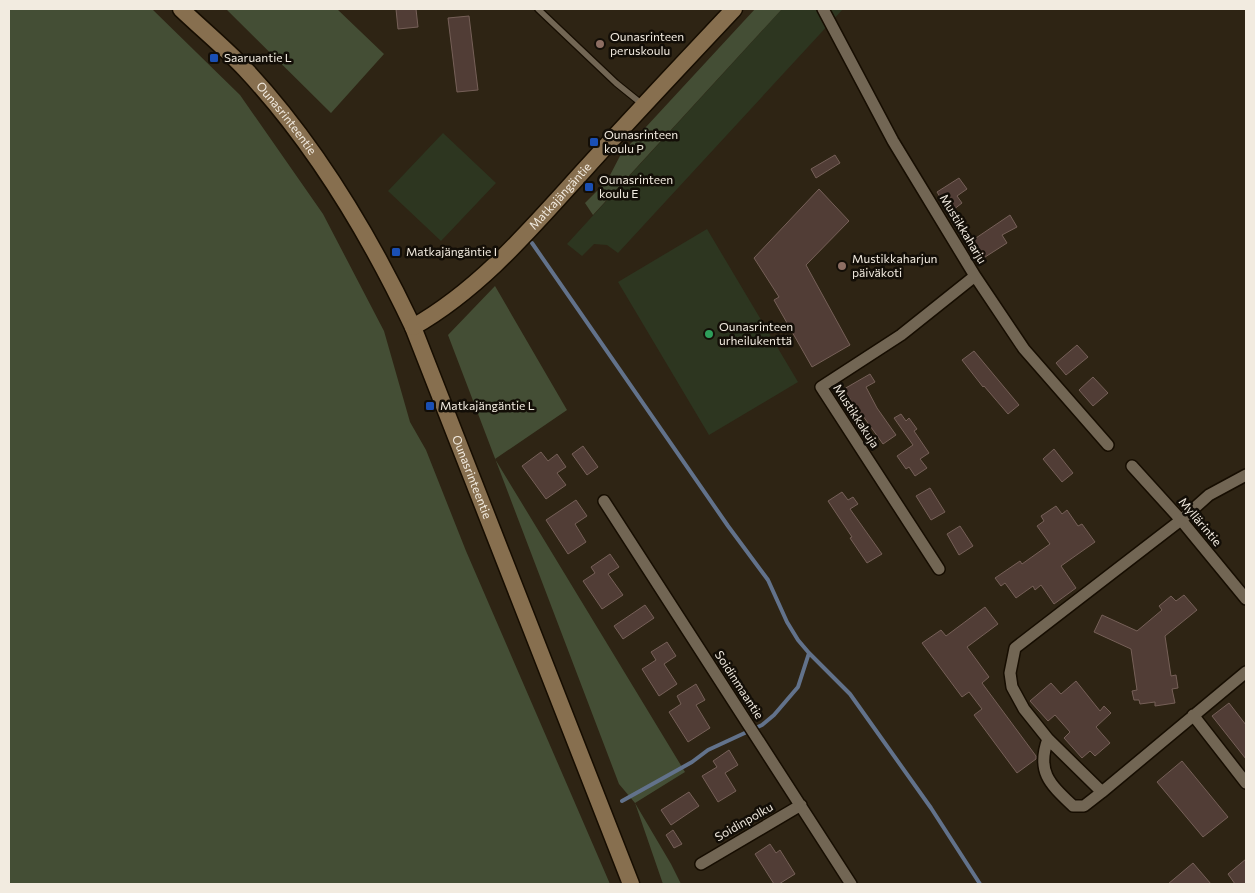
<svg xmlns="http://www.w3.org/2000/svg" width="1255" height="893" font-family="Commissioner,sans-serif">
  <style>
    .green { fill: #2d3620 }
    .forest { fill: #444e35 }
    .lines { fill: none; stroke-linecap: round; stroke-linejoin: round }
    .stream { stroke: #62728b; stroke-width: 4 }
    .building { fill: #513d36; stroke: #766058 }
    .lane-casing { stroke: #160d01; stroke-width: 8 }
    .street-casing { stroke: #160d01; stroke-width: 14 }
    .secondary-casing { stroke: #160d01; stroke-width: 19 }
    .lane { stroke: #726654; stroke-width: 5.5 }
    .street { stroke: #726654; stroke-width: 11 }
    .secondary { stroke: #876f4f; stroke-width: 16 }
    .education-dot { fill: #8d6e63; stroke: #130e07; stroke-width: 2 }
    .transit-dot { fill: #1a4fb4; stroke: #130e07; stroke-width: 2 }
    .leisure-dot { fill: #2e9e5b; stroke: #130e07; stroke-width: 2 }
    .labels { text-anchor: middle; stroke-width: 5; stroke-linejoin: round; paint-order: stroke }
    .poi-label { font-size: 12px; fill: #f2ebe0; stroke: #130e07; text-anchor: start }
    .street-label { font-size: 12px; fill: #f2ebe0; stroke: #130e07 }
  </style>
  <rect width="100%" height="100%" fill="#2e2414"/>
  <path class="green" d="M782,9H843L618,253L607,245L594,244L582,256L567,244Z
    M443,133L496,183L441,241L388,191Z
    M707,229L798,382L709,435L618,282Z"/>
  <path class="forest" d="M9,9H152L240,95L323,214L384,331L410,422L426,450L466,551L610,884H9Z
    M226,9H337L384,54L331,113Z
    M755,9H782L593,215L585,203L607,181L621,154Z
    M495,286L567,410L495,459L685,772L635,803L671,864L681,884H663L635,803L619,784L448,335Z"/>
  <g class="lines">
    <path class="stream" d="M532,243L728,526L768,580L787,622L798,640L809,653L850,694L931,808L980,884
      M622,801L692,762L708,750L762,725L774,715L798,687L809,653"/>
  </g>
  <path class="building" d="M396,9H416L418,27L398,29Z
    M469,16L478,90L457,92L448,18Z
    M835,155L840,163L816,178L811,169Z
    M959,178L967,189L957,196L962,203L953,210L945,198L942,200L937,192Z
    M819,189L849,221L806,265L850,345L812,367L774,300L779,297L754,258Z
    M1010,215L1017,227L1002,235L1007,243L982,259L978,253L974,256L969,248L973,246L970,242Z
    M1077,345L1088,357L1066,375L1056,363Z
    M974,351L1019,405L1008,414L984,386L983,387L962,360Z
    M870,374L875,382L866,387L877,408L896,435L883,444L863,416L861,417L844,389Z
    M1093,377L1108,393L1093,406L1079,390Z
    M901,414L906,421L909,418L917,429L914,431L929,453L920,459L927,468L915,476L909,467L906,469L897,456L913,445L894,418Z
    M583,446L598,467L587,475L572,454Z
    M1054,449L1073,473L1062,482L1043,459Z
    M541,452L548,461L557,454L566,467L557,473L566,485L546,499L522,466Z
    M930,488L945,512L931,520L916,496Z
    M842,492L848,500L853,497L858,504L850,509L882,554L867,563L850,538L852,537L828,501Z
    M576,500L587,516L575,524L586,542L568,554L546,520Z
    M1056,506L1062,514L1067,510L1078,526L1082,524L1095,542L1061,566L1076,588L1054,604L1041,585L1035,590L1033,586L1016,598L1005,583L1001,586L995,578L1020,561L1022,564L1050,544L1037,526L1044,521L1041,516Z
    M960,526L973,546L959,555L947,534Z
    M610,554L619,567L608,574L623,595L602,609L583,581L595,573L591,567Z
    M1184,595L1197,610L1165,636L1171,676L1176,675L1178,688L1172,689L1175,703L1155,706V702L1140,704L1139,700H1134L1132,691L1137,690L1131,649L1094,632L1102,615L1137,631L1162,610L1159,606L1171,596L1176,601Z
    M645,605L654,618L623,639L614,626Z
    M985,607L998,624L967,647L989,677L982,683L1036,756V759L1017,773L974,715L982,709L969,692L962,697L922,643L941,630L946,636Z
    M667,642L676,656L664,664L677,684L659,696L642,669L656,660L651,652Z
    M1076,681L1100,711L1104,706L1111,713L1096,727L1110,743L1095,756L1090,751L1082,758L1064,738L1070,732L1055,715L1048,721L1030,701L1051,683L1061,694Z
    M696,684L705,700L696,705L710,728L688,742L669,712L681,704L677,696Z
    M1229,703L1246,725V759L1212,716Z
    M729,750L738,765L725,773L736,791L718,802L702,776L717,767L713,761Z
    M1182,761L1228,817L1203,837L1157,782Z
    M689,792L699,806L671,825L661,810Z
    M673,830L682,844L674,848L666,835Z
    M770,844L776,853L780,850L795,874L779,884H774L755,854Z
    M1246,859V884H1235L1228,874Z
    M1193,863L1211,884H1168Z"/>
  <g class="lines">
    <g class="lane-casing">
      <path id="lane" d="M538,9L616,83L642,104"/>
    </g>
    <g class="street-casing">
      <path id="street" d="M823,9L893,141L975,276L1024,349L1108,445
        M1132,466L1181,520L1246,599
        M1246,475L1209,495L1181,520L1015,648L1010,673L1012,687L1024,709L1048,739L1102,792L1246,672
        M604,501L851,884
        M939,569L821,387L901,335L975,276
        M1193,715L1246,783
        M1048,739C1036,772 1050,784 1073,806H1084L1102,792
        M701,864L801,805"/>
    </g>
    <g class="secondary-casing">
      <g id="secondary">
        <path id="s1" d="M181,9C202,29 225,48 245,69C316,145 369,234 413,327L631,884"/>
        <path id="s2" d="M413,327C482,288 534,225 586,168C635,114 685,61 734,9"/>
      </g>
    </g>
    <use href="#lane" class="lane"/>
    <use href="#street" class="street"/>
    <use href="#secondary" class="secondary"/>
  </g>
  <g class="education-dot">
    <circle cx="600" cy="44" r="5"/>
    <circle cx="842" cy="266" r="5"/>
  </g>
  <g class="transit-dot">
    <rect x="209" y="53" width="10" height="10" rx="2.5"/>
    <rect x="589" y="137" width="10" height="10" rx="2.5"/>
    <rect x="584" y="182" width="10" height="10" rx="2.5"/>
    <rect x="391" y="247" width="10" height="10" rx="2.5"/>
    <rect x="425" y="401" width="10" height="10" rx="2.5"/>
  </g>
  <circle class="leisure-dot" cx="709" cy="334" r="5"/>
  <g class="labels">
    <g class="poi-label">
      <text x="610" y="41">Ounasrinteen<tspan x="610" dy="14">peruskoulu</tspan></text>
      <text x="224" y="62">Saaruantie L</text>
      <text x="604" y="139">Ounasrinteen<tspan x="604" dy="14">koulu P</tspan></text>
      <text x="599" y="184">Ounasrinteen<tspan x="599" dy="14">koulu E</tspan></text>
      <text x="406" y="256">Matkajängäntie I</text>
      <text x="852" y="263">Mustikkaharjun<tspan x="852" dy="14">päiväkoti</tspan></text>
      <text x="719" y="331">Ounasrinteen<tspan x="719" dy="14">urheilukenttä</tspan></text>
      <text x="440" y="410">Matkajängäntie L</text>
    </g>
    <g class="street-label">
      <text dy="4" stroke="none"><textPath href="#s1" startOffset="152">Ounasrinteentie</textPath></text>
      <text dy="4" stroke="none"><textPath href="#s2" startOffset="198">Matkajängäntie</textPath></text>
      <text transform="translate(963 229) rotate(59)" y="4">Mustikkaharju</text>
      <text transform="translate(856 416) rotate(57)" y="4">Mustikkakuja</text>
      <text dy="4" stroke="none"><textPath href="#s1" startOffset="558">Ounasrinteentie</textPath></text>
      <text transform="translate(1200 522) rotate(50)" y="4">Myllärintie</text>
      <text transform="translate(739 685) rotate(57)" y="4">Soidinmaantie</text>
      <text transform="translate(744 822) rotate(-30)" y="4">Soidinpolku</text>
    </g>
  </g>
  <rect width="1255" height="893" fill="none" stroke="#f2ebe0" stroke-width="20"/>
</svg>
